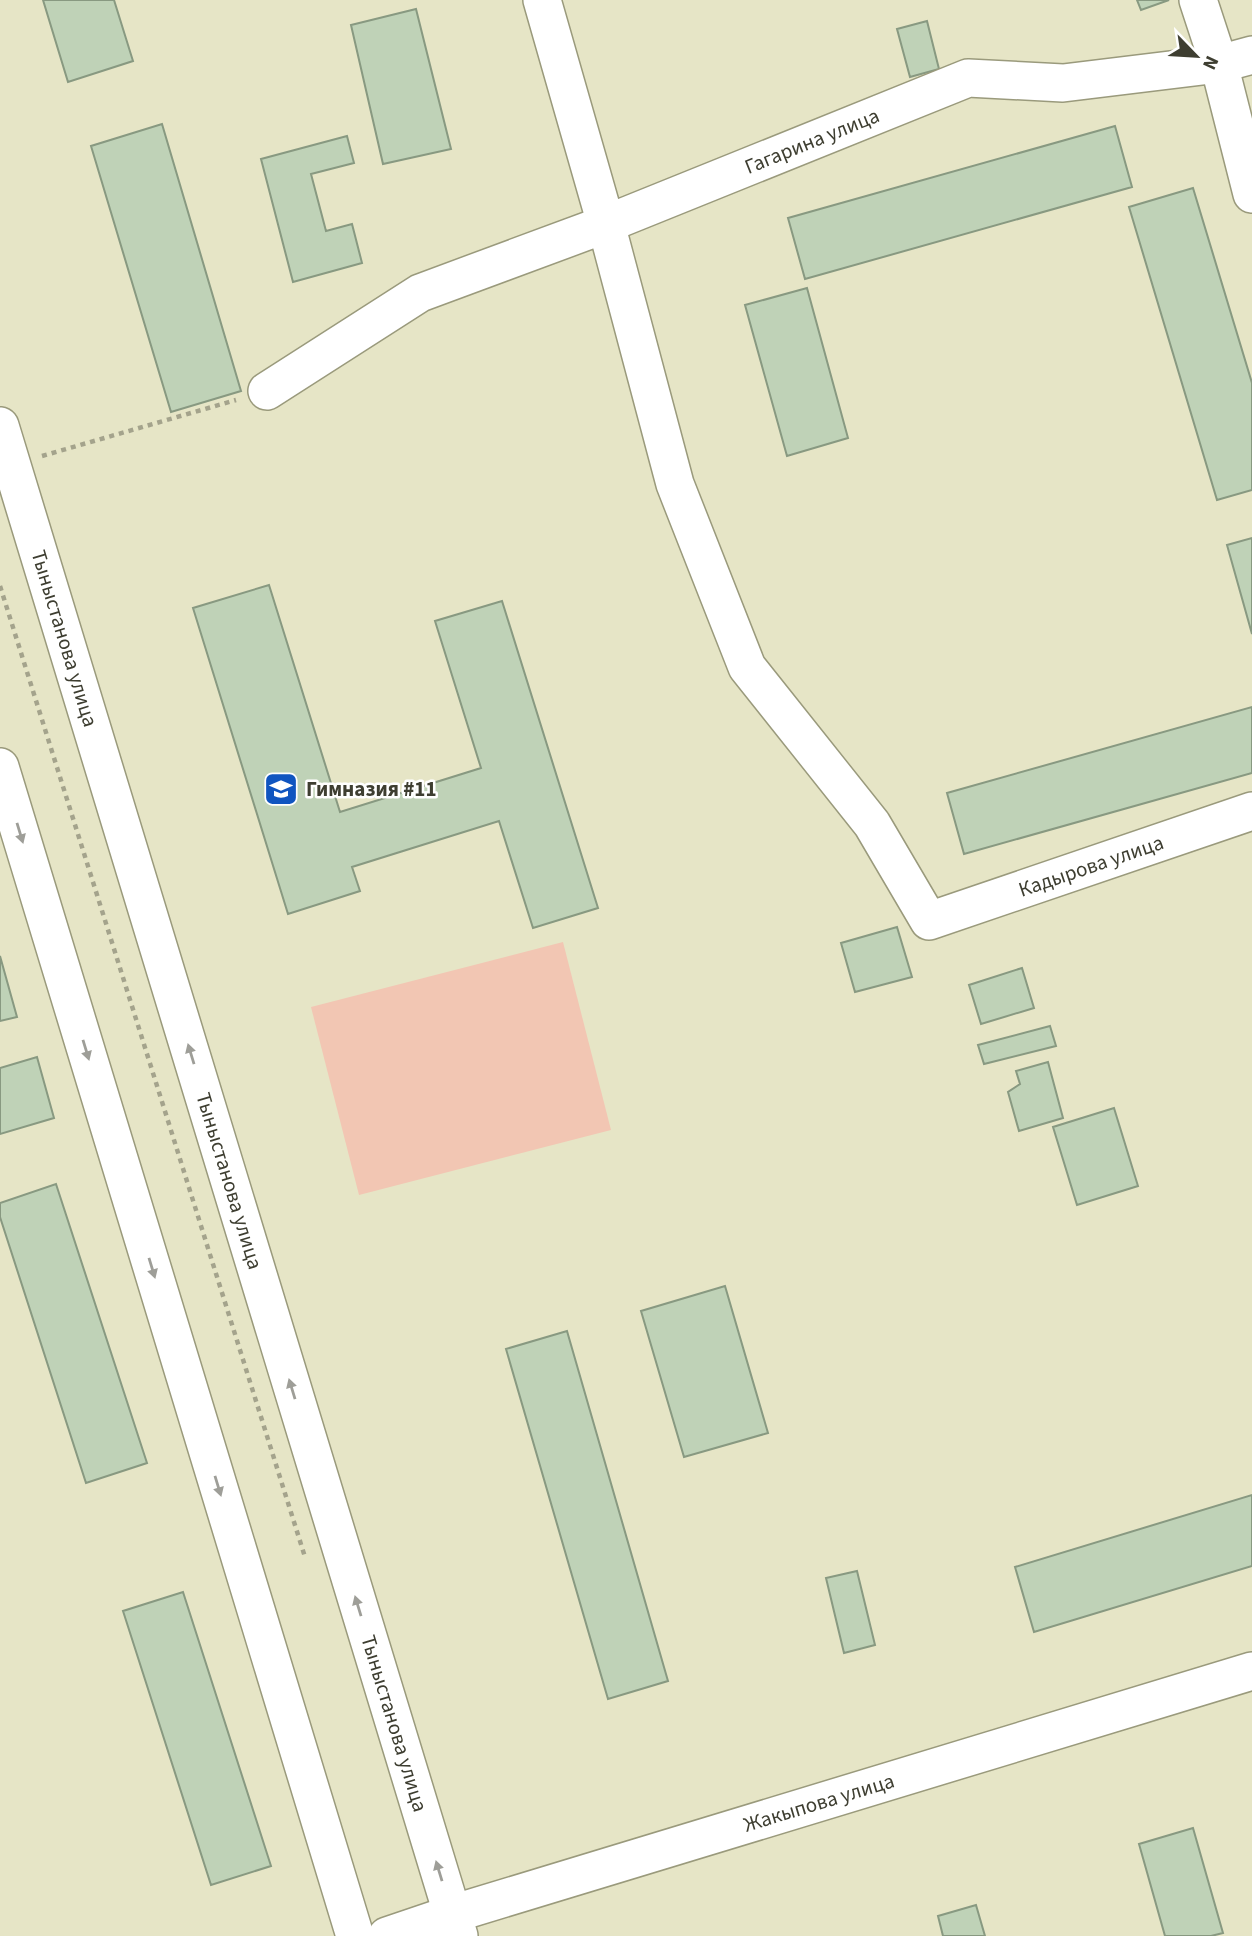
<svg xmlns="http://www.w3.org/2000/svg" width="1252" height="1936" font-family="'Source Sans 3',sans-serif">
  <style>
    .green { fill: #f2c6b3 }
    .building { fill: #bfd2b7; stroke: #889981; stroke-width: 2 }
    .lines { fill: none; stroke-linecap: round; stroke-linejoin: round }
    .minor-casing { stroke: #9a9a7c; stroke-width: 40 }
    .path { stroke: #a4a38c; stroke-width: 4.5; stroke-dasharray: 5 5; stroke-linecap: butt }
    .minor { stroke: #fff; stroke-width: 37 }
    .oneway { fill: #9e9e98 }
    .labels { text-anchor: middle; stroke-width: 5; stroke-linejoin: round; paint-order: stroke }
    .street-label { font-size: 21px; fill: #3e3e31; stroke: #fff }
    .poi-label { font-size: 21px; font-weight: bold; fill: #3e3e31; stroke: #fff; text-anchor: start }
  </style>
  <rect width="100%" height="100%" fill="#e6e5c6"/>
  <path class="green" d="M563,942L611,1130L359,1195L311,1007Z"/>
  <path class="building" d="M43,0H114L133,61L68,82Z
    M1137,0H1169L1141,10Z
    M416,9L451,149L383,164L351,25Z
    M927,21L939,69L910,77L897,29Z
    M162,124L241,391L171,412L91,146Z
    M1115,126L1132,187L805,279L788,218Z
    M347,136L354,163L311,174L326,231L352,224L362,263L293,282L261,159Z
    M1193,188L1252,383V490L1217,500L1129,207Z
    M807,288L848,438L787,456L745,305Z
    M1252,538V634L1227,545Z
    M269,585L340,812L481,768L435,621L502,601L598,908L533,928L499,821L352,867L360,891L288,914L193,608Z
    M1252,707V773L964,854L947,793Z
    M897,927L912,977L855,992L841,943Z
    M0,956L17,1017L0,1021Z
    M1022,968L1034,1008L981,1024L969,985Z
    M1050,1026L1056,1046L984,1064L978,1045Z
    M37,1057L54,1118L0,1134V1068Z
    M1048,1062L1063,1118L1019,1131L1008,1092L1020,1084L1016,1071Z
    M1114,1108L1138,1186L1077,1205L1053,1127Z
    M56,1184L147,1463L86,1483L0,1217V1203Z
    M725,1286L768,1433L684,1457L641,1311Z
    M567,1331L668,1681L608,1699L506,1349Z
    M1252,1495V1566L1034,1632L1015,1567Z
    M857,1571L875,1645L844,1653L826,1578Z
    M183,1592L271,1866L211,1885L123,1611Z
    M1193,1828L1223,1933L1211,1936H1165L1139,1844Z
    M976,1905L985,1936H943L938,1916Z"/>
  <g class="lines">
    <g class="minor-casing">
      <g id="minor">
        <path id="s1" d="M542,0L606,224L968,78L1063,83L1219,64L1252,55"/>
        <path d="M1198,0L1219,64L1252,194"/>
        <path id="s2" d="M267,391L420,293L606,224L675,484L747,667L872,824L929,921L1252,811"/>
        <path id="s3" d="M0,426L459,1936"/>
        <path d="M0,767L355,1936"/>
        <path id="s4" d="M387,1936L452,1914L1252,1671"/>
      </g>
    </g>
    <path class="path" d="M42,456L236,400
      M0,586L305,1557"/>
    <use href="#minor" class="minor"/>
  </g>
  <defs><path id="oneway-solid" d="M-6-.8H1V-3.2L6.5 0L1 3.2V.8H-6Z" transform="scale(1.75)"/></defs>
  <g class="oneway">
    <use href="#oneway-solid" transform="translate(20 833) rotate(73)"/>
    <use href="#oneway-solid" transform="translate(86 1050) rotate(73)"/>
    <use href="#oneway-solid" transform="translate(191 1054) rotate(-107)"/>
    <use href="#oneway-solid" transform="translate(152 1268) rotate(73)"/>
    <use href="#oneway-solid" transform="translate(292 1389) rotate(-107)"/>
    <use href="#oneway-solid" transform="translate(218 1486) rotate(73)"/>
    <use href="#oneway-solid" transform="translate(358 1606) rotate(-107)"/>
    <use href="#oneway-solid" transform="translate(439 1871) rotate(-107)"/>
  </g>
  <defs>
    <g id="school-square" transform="scale(1.75)"><rect x="-9" y="-9" width="18" height="18" rx="4" fill="#1055c0" stroke="#fff"/><path d="M0-5L7-2L0 1L-7-2ZM-4 1L0 2.5L4 1V4Q0 6-4 4Z" fill="#fff"/></g>
  </defs>
  <g fill-rule="evenodd">
    <use href="#school-square" x="281" y="789"/>
  </g>
  <g class="labels">
    <g class="street-label">
      <text dy="7" stroke="none"><textPath href="#s1" startOffset="455">Гагарина улица</textPath></text>
      <text dy="7" stroke="none"><textPath href="#s3" startOffset="222">Тыныстанова улица</textPath></text>
      <text dy="7" stroke="none"><textPath href="#s2" startOffset="1330">Кадырова улица</textPath></text>
      <text dy="7" stroke="none"><textPath href="#s3" startOffset="789">Тыныстанова улица</textPath></text>
      <text dy="7" stroke="none"><textPath href="#s3" startOffset="1356">Тыныстанова улица</textPath></text>
      <text dy="7" stroke="none"><textPath href="#s4" startOffset="452">Жакыпова улица</textPath></text>
    </g>
    <g class="poi-label">
      <text x="306" y="796">Гимназия #11</text>
    </g>
  </g>
  <g transform="translate(1196 56) rotate(115)" stroke="#ffffff" stroke-width="5" paint-order="stroke">
  <path d="M0-5L12 26L0 18L-12 26Z" fill="#3e3e31"/>
  <text y="-10" font-size="19" font-weight="bold" text-anchor="middle" fill="#3e3e31">N</text>
  </g>
</svg>
